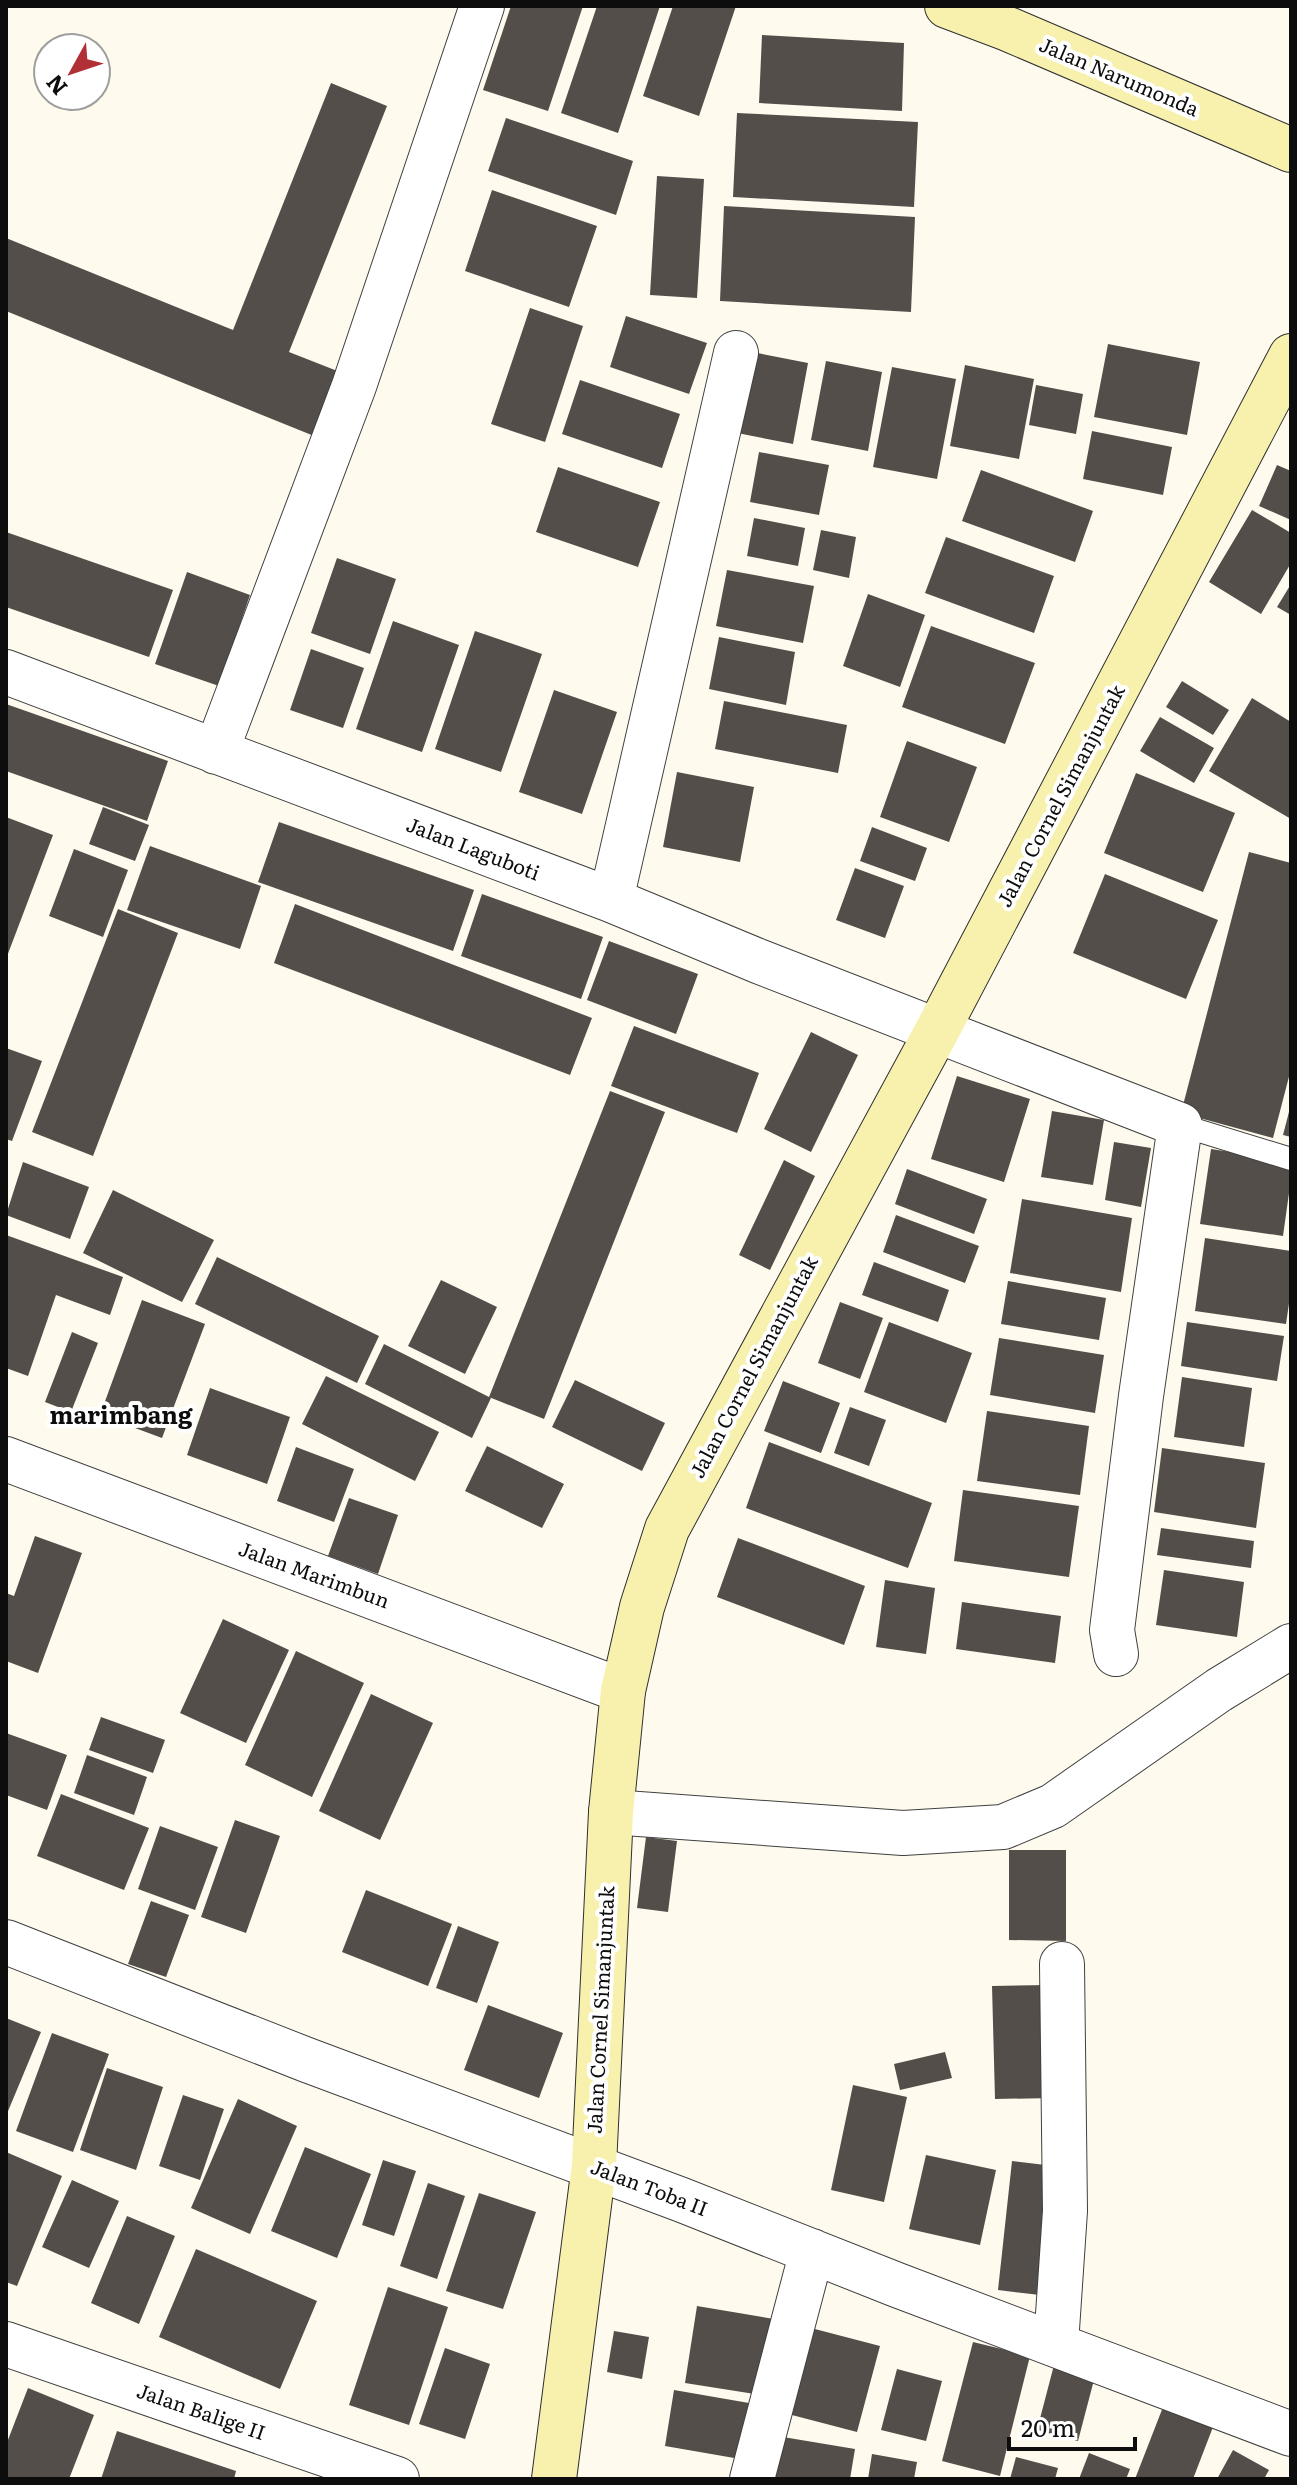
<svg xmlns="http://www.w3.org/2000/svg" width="1297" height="2485" font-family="Literata,serif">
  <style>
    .building { fill: #544e4a }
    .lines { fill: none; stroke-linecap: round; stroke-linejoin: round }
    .lane-casing { stroke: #404040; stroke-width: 24 }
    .street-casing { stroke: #404040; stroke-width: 46 }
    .secondary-casing { stroke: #2f2f2f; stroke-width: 46 }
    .lane { stroke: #fff; stroke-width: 22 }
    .street { stroke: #fff; stroke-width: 44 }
    .secondary { stroke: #f8f1ae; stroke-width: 44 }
    .labels { text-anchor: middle; stroke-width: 8; stroke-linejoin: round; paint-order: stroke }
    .street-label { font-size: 20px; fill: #0d0d0d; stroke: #fff }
    .quarter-label { font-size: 24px; font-weight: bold; fill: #0d0d0d; stroke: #fff }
  </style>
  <rect width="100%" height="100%" fill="#fefbee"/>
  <path class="building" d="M511,6H583L548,111L483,90Z
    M597,6H660L618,133L561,113Z
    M673,6H736L699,116L643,96Z
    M762,35L904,43L902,111L759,103Z
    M331,83L387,106L289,352L345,374L319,438L6,311V238L233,330Z
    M737,113L918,122L914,207L733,197Z
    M506,118L633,161L616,215L488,171Z
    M657,176L704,179L697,298L650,295Z
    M492,190L597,226L569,307L465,271Z
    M724,206L915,217L911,312L720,301Z
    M530,308L583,326L545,442L491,424Z
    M626,316L707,343L689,394L610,367Z
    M1108,344L1200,362L1187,435L1094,417Z
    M747,351L808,363L793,444L732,432Z
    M826,361L882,372L868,451L811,440Z
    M965,365L1034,379L1019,459L950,446Z
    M892,367L956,379L937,479L873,467Z
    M580,380L680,414L662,468L562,434Z
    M1036,385L1083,394L1076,434L1029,425Z
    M1092,431L1172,447L1163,495L1083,479Z
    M759,452L829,465L819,515L750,502Z
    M1277,465L1291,471V520L1259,506Z
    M558,467L660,502L638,567L536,532Z
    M981,470L1093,511L1075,562L962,521Z
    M1252,510L1291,533V563L1261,614L1209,582Z
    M754,518L805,528L798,566L747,556Z
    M821,530L856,537L849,578L813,570Z
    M6,532L173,590L149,657L6,607Z
    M946,537L1054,576L1034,633L925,593Z
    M337,558L396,579L370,654L311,633Z
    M727,570L814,586L803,643L716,626Z
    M187,572L250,595L219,686L155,664Z
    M1291,584V615L1277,607Z
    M868,594L925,615L900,687L843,666Z
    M393,621L459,645L422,752L356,729Z
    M931,626L1035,663L1005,744L902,707Z
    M475,631L542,654L501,772L435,749Z
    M719,637L795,652L786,705L709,689Z
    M311,649L364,668L343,728L290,710Z
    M1182,681L1229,710L1213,735L1166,707Z
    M554,690L617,712L582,814L519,792Z
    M1252,698L1291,722V819L1209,771Z
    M724,701L847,725L838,773L715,749Z
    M6,704L168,761L147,821L6,771Z
    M1160,717L1214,748L1194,783L1140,751Z
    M907,741L977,767L949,842L880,817Z
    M677,772L754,787L740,862L663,847Z
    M1136,773L1235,813L1203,892L1104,853Z
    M103,807L149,825L135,861L89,844Z
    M6,817L53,835L6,959Z
    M279,822L474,890L453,951L258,882Z
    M872,827L927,848L915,881L860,861Z
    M150,846L261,886L240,949L127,910Z
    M74,849L128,870L103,937L49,916Z
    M1249,852L1291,863V1069L1273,1138L1181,1113Z
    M855,868L904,886L885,938L836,920Z
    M1105,874L1218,920L1186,999L1073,953Z
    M482,894L603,937L581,999L461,956Z
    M295,904L592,1018L570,1075L274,963Z
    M118,909L178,933L93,1156L32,1132Z
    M609,941L698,974L676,1034L587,1000Z
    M634,1026L759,1073L737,1133L611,1086Z
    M811,1032L858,1055L811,1152L764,1129Z
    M6,1048L42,1061L12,1141L6,1139Z
    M957,1076L1030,1099L1004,1182L931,1159Z
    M610,1091L665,1112L544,1419L489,1397Z
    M1290,1108H1291V1137L1283,1135Z
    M1052,1111L1104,1120L1093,1185L1041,1177Z
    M1114,1142L1151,1148L1141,1207L1105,1200Z
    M1211,1149L1291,1161V1179L1283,1236L1200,1224Z
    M784,1160L815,1176L770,1270L739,1255Z
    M23,1162L89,1187L70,1239L6,1215Z
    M907,1169L987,1199L974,1234L895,1204Z
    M113,1190L214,1240L182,1302L83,1253Z
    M1022,1199L1132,1218L1121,1292L1010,1273Z
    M896,1215L979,1246L965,1283L883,1252Z
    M6,1235L123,1277L110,1315L56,1295L28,1376L6,1368Z
    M1205,1238L1291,1251V1290L1286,1324L1195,1311Z
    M217,1257L379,1336L357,1383L195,1304Z
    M874,1262L949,1290L938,1322L862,1295Z
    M441,1280L497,1307L465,1374L408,1346Z
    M1008,1281L1106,1298L1099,1340L1001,1324Z
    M142,1300L205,1324L162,1438L100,1415Z
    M840,1302L883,1318L860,1379L818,1363Z
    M889,1322L972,1353L946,1423L864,1392Z
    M1187,1322L1284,1336L1277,1381L1181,1366Z
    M72,1332L98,1343L71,1412L45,1402Z
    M999,1338L1104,1355L1095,1413L990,1395Z
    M384,1344L491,1398L472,1438L365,1384Z
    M326,1376L439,1432L415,1481L302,1424Z
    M1182,1377L1252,1388L1244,1447L1174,1437Z
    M575,1380L665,1423L642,1471L552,1427Z
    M783,1381L840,1403L821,1453L764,1431Z
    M210,1388L290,1417L267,1484L187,1455Z
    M850,1407L886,1420L869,1466L834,1453Z
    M987,1411L1089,1426L1080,1495L977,1481Z
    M769,1442L932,1503L908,1568L746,1508Z
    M487,1446L564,1484L542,1528L465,1491Z
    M296,1447L354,1469L334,1522L277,1501Z
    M1162,1448L1265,1463L1256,1528L1154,1512Z
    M963,1490L1079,1506L1069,1577L954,1561Z
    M349,1498L398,1515L378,1574L328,1556Z
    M1161,1528L1254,1541L1251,1568L1157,1555Z
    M35,1536L82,1553L38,1673L6,1661V1593L14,1596Z
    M738,1538L865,1586L844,1645L717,1597Z
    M1164,1570L1244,1582L1237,1637L1156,1625Z
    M885,1580L935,1588L926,1654L876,1647Z
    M962,1602L1061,1616L1055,1663L956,1649Z
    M223,1619L289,1650L246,1743L180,1713Z
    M296,1651L364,1683L312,1797L245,1765Z
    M371,1694L433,1723L380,1840L319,1811Z
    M101,1717L165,1740L153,1773L89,1750Z
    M6,1733L67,1755L47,1810L6,1795Z
    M87,1755L147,1777L134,1815L74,1793Z
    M61,1794L149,1828L124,1890L37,1856Z
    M235,1820L280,1836L246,1933L201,1917Z
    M160,1826L218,1847L195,1910L138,1889Z
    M646,1837L677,1841L668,1912L637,1908Z
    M1009,1850H1066V1941L1009,1940Z
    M366,1890L452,1924L428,1986L342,1952Z
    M151,1901L189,1915L166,1977L128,1964Z
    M458,1926L499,1942L477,2003L436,1988Z
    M1049,1985L1053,2098L995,2099L992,1986Z
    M488,2005L563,2033L539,2098L464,2070Z
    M6,2018L41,2032L6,2116Z
    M52,2033L109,2054L73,2152L16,2131Z
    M945,2052L952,2078L900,2090L894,2064Z
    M107,2068L163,2087L136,2170L80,2150Z
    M853,2085L907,2097L884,2202L831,2190Z
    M183,2095L224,2109L200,2180L159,2166Z
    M238,2099L297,2126L250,2234L191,2208Z
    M305,2147L371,2174L337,2258L271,2231Z
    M6,2152L62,2176L17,2286L6,2282Z
    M926,2155L996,2170L980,2245L909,2229Z
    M383,2160L416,2171L394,2236L362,2225Z
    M1012,2161L1054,2166L1040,2295L998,2290Z
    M72,2180L119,2201L89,2268L42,2247Z
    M428,2183L465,2196L437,2279L400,2266Z
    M479,2193L536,2212L503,2309L446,2291Z
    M127,2216L175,2236L139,2324L91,2303Z
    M196,2249L317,2301L280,2389L159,2337Z
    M388,2287L448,2307L409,2425L349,2405Z
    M697,2306L774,2319L761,2395L685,2383Z
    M811,2328L880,2346L857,2432L788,2414Z
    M614,2331L649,2337L642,2379L607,2372Z
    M973,2342L1030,2356L1000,2476L942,2461Z
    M445,2348L490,2364L465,2439L419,2424Z
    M1054,2365L1095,2376L1078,2441L1037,2430Z
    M897,2369L942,2381L926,2441L881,2430Z
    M28,2388L94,2415L69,2479H6V2445Z
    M674,2390L749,2403L740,2459L665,2446Z
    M1163,2407L1213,2427L1193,2479H1135Z
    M117,2431L236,2471L234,2479H101Z
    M771,2435L855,2449L850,2479H764Z
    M1233,2450L1269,2470L1264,2479H1217Z
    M1089,2453L1130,2469L1126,2479H1079Z
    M872,2454L917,2462L914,2479H868Z
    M1016,2457L1058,2468L1055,2479H1010Z"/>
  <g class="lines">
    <g class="lane-casing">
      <path id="lane" d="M1180,1125L1291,1159"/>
    </g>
    <g class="street-casing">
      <path id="street" d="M6,672L611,900L758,961L1180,1125L1141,1396L1112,1630L1116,1654
        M216,752L354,386L482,6
        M611,900L736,353
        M6,1459L623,1691
        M611,1812L903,1833L1003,1827L1053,1806L1219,1690L1291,1646
        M6,1942L307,2060L682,2200L897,2285L1291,2434
        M6,2344L397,2479
        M1056,2344L1065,2211L1062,1964
        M752,2479L812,2251"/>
    </g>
    <g class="secondary-casing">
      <path id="secondary" d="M947,6L1008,29L1291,150
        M554,2479L594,2166L611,1812L623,1691L642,1607L667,1529L937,1031L1291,356"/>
    </g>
    <use href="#lane" class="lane"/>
    <use href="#street" class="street"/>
    <use href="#secondary" class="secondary"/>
  </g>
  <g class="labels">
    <g class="street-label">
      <text transform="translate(1119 77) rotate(23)" y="7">Jalan Narumonda</text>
      <text transform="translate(1061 796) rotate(-62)" y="7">Jalan Cornel Simanjuntak</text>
      <text transform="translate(473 849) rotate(21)" y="7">Jalan Laguboti</text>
      <text transform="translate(754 1367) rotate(-62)" y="7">Jalan Cornel Simanjuntak</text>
      <text transform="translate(314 1575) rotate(20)" y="7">Jalan Marimbun</text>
      <text transform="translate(601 2010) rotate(-87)" y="7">Jalan Cornel Simanjuntak</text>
      <text transform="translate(649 2188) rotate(21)" y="7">Jalan Toba II</text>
      <text transform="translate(201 2412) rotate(19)" y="7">Jalan Balige II</text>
    </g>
    <g class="quarter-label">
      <text x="121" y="1424">marimbang</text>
    </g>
  </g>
  <rect width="1297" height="2485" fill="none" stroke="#0d0d0d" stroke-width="16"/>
  <g transform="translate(72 72) rotate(230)"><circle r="38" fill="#ffffff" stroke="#9e9e9e" stroke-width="2"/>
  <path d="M0-6L14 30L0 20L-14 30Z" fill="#b13035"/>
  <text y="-12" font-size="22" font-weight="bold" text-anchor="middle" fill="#0d0d0d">N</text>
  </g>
  <path d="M1009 2437v12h126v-12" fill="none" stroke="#0d0d0d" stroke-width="4"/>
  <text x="1021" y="2437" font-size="24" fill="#0d0d0d" stroke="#ffffff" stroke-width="6" paint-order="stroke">20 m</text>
</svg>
